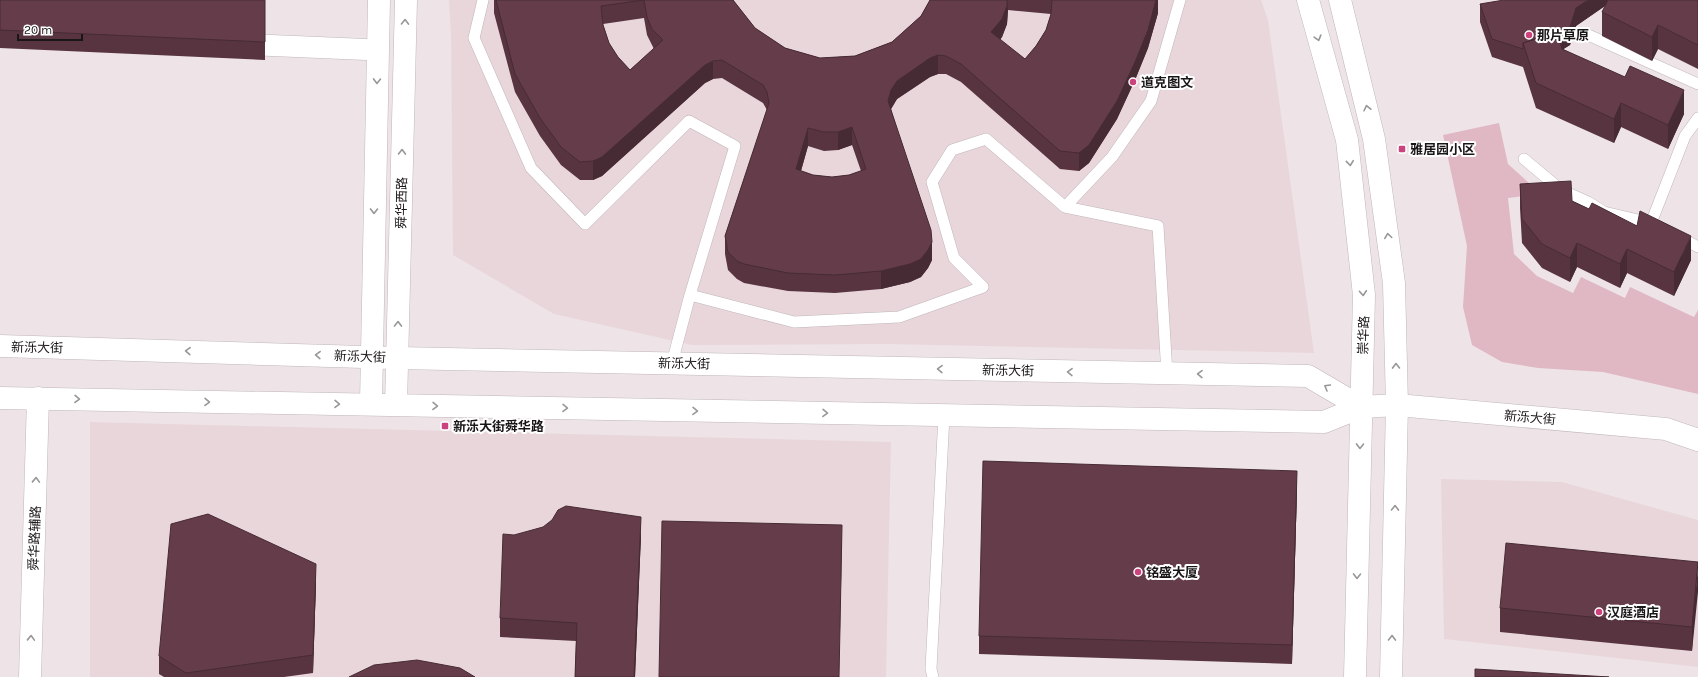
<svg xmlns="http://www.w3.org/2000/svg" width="1698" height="677" font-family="Karla,'Noto Sans SC',sans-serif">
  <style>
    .built { fill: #e9d6db }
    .green { fill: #dfb8c4 }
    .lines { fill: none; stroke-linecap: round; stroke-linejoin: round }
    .service-casing { stroke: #c0b6b8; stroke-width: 12 }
    .minor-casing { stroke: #c0b6b8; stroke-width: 22 }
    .tertiary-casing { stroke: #c0b6b8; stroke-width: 23 }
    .secondary-casing { stroke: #c0b6b8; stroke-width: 23 }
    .service { stroke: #fff; stroke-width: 11 }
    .minor { stroke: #fff; stroke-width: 21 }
    .tertiary { stroke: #fff; stroke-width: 22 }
    .secondary { stroke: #fff; stroke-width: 22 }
    .wall { fill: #573440; fill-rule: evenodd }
    .shaded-wall { fill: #472b34 }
    .building { fill: #653d4a; stroke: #472b34; fill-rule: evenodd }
    .oneway { stroke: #989697 }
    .poi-dot { fill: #cc427c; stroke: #fff; stroke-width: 1.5 }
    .labels { text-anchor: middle; stroke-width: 4; stroke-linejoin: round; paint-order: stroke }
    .poi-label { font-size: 13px; font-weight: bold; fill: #191617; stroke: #fff; text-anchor: start }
    .street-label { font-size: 13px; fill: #191617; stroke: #fff }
  </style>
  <rect width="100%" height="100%" fill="#eee4e7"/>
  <path class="built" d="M449,0H1261L1268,20L1314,353L886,344L692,345L554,314L453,255L451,34Z
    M90,422L891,442L886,677H90Z
    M1441,479L1562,482L1698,520V667L1444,639Z"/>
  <path class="green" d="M1499,123L1508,164L1541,194L1508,198L1514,254L1537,276L1573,293L1581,277L1625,298L1630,287L1694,317L1698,310V394L1603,372L1538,368L1502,362L1472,345L1463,307L1467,246L1443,135Z"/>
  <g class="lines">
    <g class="service-casing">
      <path id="service" d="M483,0L474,38L531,168L585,224L689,121L735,146L690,295L794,322L899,317L983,287L954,258L932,182L952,150L986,139L1065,207L1112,157L1151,101L1180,0
        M1586,34L1698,84
        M1524,159L1561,190L1588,202L1604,212L1651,223
        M1065,207L1158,226L1167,374
        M1658,226L1651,223L1685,136L1698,118
        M1679,237L1698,247
        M672,363L690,295
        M933,677L931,669L944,415"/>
    </g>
    <g class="minor-casing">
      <path id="minor" d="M237,44L378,50"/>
    </g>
    <g class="tertiary-casing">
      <path id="tertiary" d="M30,677L38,398"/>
    </g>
    <g class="secondary-casing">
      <path id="secondary" d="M1308,0L1347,140L1364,295L1355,677
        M1340,0L1374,139L1394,283L1397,405L1391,677
        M0,346L397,358L1308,376L1361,407
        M0,398L1324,422L1361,407L1397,405L1666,429L1698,440
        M371,404L379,0
        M396,405L406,0"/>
    </g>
    <use href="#service" class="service"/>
    <use href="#minor" class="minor"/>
    <use href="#tertiary" class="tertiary"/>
    <use href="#secondary" class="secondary"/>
  </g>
  <path class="wall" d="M0,0L265,42V60L0,48Z
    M494,0H733L755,28L785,48L820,58L855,56L892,42L921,16L930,0H1158V13L1148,48L1135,80L1117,119L1089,163L1079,171L1060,169L961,82L946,74H938L930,77L897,99L891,109L932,260L928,268L921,277L910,282L881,289L835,293L788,291L744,283L737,279L728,270L725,254V236L767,110L763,103L722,78L713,79L705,83L602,176L593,180H580L561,165L540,136L515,92L494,13ZM1008,10L1051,14L1046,30L1036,46L1025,59L1000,40L1002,37L1007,24ZM644,18L647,35L654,49L630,70L618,57L609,43L603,24ZM852,145L861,171L849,175L832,177L813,175L801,171L808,146L824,151L838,150Z
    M1698,0V69L1658,49L1652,61L1602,36V12L1606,5L1576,26L1570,45L1563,49L1684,114L1668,149L1621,127L1614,143L1536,108L1523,67L1492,57L1480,22V4Z
    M1520,184L1572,201L1691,260L1674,296L1627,273L1620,288L1577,267L1570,282L1542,268L1522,243L1520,208Z
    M1297,489L1292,664L979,654V636Z
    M514,535H641L635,677H575L576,641L500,637V618Z
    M1698,562L1692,651L1500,632V608Z
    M316,582L313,673L284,677H164L159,674V656Z"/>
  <path class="shaded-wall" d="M1007,0L1008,10L1007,24L1002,37L991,50V32Z
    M1156,0H1158V13L1148,48L1135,80L1117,119L1089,163L1079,171V153Z
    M1588,0H1611V2L1576,26L1570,45L1548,59L1530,65L1576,8Z
    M1658,25V49L1652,61V37Z
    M938,55V74L930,77L897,99L891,109L888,119V101L891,90L897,81L930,58Z
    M713,61V79L705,83L602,176L593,180V161L705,65Z
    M1684,90V114L1668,149V125Z
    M1621,103V127L1614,143V119Z
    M852,127V145L838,150V132Z
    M808,128V146L796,188V169Z
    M1691,236V260L1674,296V272Z
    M932,242V260L928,268L921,277L910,282L881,289V271Z
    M1577,243V267L1570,282V258Z
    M1627,249V273L1620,288V264Z
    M1297,471V489L1292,664V645Z
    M641,517V535L635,677H634Z
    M842,525V543L839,677Z
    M316,564V582L313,673V655Z
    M1698,568V592L1692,651V627Z"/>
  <path class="building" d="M0,0H265V42L0,30Z
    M496,0H733L755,28L785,48L820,58L855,56L892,42L921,16L930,0H1007V6L1002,19L991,32L1025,59L1036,46L1046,30L1051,14L1052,0H1156L1148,30L1135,62L1117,101L1089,145L1079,153L1060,151L961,64L946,56L938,55L930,58L897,81L891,90L888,101L931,230L932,242L928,250L921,259L910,264L881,271L835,275L788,273L744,264L737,261L728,252L725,236L769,103L767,92L763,85L722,60L713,61L705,65L602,157L593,161L580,162L561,147L540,118L515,74ZM644,0L647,17L652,29L663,40L630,70L618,57L609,43L603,25L601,6ZM852,127L866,169L849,175L832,177L813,175L796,169L808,128L824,132H838Z
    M1504,0H1588L1576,8L1570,27L1558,34L1557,32L1523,43V49L1492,39L1480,4Z
    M1608,0H1698V45L1658,25L1652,37L1602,12Z
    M1557,32L1562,49L1625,77L1630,66L1684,90L1668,125L1621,103L1614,119L1536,83L1523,43Z
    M1571,181L1572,201L1589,209L1592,203L1637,226L1640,211L1691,236L1674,272L1627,249L1620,264L1577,243L1570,258L1542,244L1522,219L1520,184Z
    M983,461L1297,471L1292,645L979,636Z
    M566,506L641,517L634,677H575L577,623L500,618L503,534L514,535L543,527L552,520L558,510Z
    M208,514L316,564L313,655L186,673L159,656L171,524Z
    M662,521L842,525L839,677H659Z
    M1506,543L1698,562L1692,627L1500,608Z
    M417,660L460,668L475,677H349L374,665Z
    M1475,669L1609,677H1475Z"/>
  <defs><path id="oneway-chevron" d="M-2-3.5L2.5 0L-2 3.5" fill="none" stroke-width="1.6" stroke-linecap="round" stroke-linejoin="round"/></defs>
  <g class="oneway">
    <use href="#oneway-chevron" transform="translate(405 22) rotate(-89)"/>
    <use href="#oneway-chevron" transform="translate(1318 38) rotate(74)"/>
    <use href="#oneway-chevron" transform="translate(377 81) rotate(91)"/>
    <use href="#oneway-chevron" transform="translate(1367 108) rotate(-103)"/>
    <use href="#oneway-chevron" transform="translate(402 152) rotate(-89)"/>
    <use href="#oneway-chevron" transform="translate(1350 163) rotate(84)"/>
    <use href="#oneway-chevron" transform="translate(374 211) rotate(91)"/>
    <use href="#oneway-chevron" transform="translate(1388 236) rotate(-98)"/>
    <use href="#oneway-chevron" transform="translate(1363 293) rotate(86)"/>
    <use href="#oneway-chevron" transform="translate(398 324) rotate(-89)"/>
    <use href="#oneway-chevron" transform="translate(188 351) rotate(-178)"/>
    <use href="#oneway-chevron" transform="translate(318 355) rotate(-178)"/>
    <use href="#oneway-chevron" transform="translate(1396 366) rotate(-91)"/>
    <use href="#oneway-chevron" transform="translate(940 369) rotate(-179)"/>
    <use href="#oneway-chevron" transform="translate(1070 372) rotate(-179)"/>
    <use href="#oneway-chevron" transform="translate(1200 374) rotate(-179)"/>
    <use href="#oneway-chevron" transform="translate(1327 387) rotate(-150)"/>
    <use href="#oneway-chevron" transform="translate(77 399) rotate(1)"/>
    <use href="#oneway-chevron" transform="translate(207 402) rotate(1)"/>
    <use href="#oneway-chevron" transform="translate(337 404) rotate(1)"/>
    <use href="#oneway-chevron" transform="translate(435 406) rotate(1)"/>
    <use href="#oneway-chevron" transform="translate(565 408) rotate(1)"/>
    <use href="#oneway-chevron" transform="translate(695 411) rotate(1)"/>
    <use href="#oneway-chevron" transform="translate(825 413) rotate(1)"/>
    <use href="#oneway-chevron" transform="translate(1360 446) rotate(91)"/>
    <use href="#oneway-chevron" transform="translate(36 480) rotate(-88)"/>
    <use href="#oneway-chevron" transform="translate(1395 508) rotate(-89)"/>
    <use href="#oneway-chevron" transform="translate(1357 576) rotate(91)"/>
    <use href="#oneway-chevron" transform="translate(31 638) rotate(-88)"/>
    <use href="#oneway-chevron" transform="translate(1392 638) rotate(-89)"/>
  </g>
  <g class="poi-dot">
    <circle cx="1529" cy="35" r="4"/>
    <circle cx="1133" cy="82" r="4"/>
    <rect x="1398" y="145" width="8" height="8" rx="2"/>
    <rect x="441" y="422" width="8" height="8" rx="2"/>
    <circle cx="1138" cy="572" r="4"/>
    <circle cx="1599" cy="612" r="4"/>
  </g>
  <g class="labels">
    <g class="poi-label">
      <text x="1537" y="40">那片草原</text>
      <text x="1141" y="87">道克图文</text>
      <text x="1410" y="154">雅居园小区</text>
      <text x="453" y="431">新泺大街舜华路</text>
      <text x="1146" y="577">铭盛大厦</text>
      <text x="1607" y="617">汉庭酒店</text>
    </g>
    <g class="street-label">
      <text transform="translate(401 203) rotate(-89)" y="5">舜华西路</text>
      <text transform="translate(1363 335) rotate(-88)" y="5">崇华路</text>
      <text transform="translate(37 347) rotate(1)" y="5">新泺大街</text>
      <text transform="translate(360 356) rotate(2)" y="5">新泺大街</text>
      <text transform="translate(684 363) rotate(1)" y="5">新泺大街</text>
      <text transform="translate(1008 370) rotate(1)" y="5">新泺大街</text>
      <text transform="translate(1530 417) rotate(5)" y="5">新泺大街</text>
      <text transform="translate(34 538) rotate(-88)" y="5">舜华路辅路</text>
    </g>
  </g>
  <path d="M18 34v6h64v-6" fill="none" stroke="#191617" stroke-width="2"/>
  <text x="24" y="34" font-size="12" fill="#191617" stroke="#ffffff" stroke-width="3" paint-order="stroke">20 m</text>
</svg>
